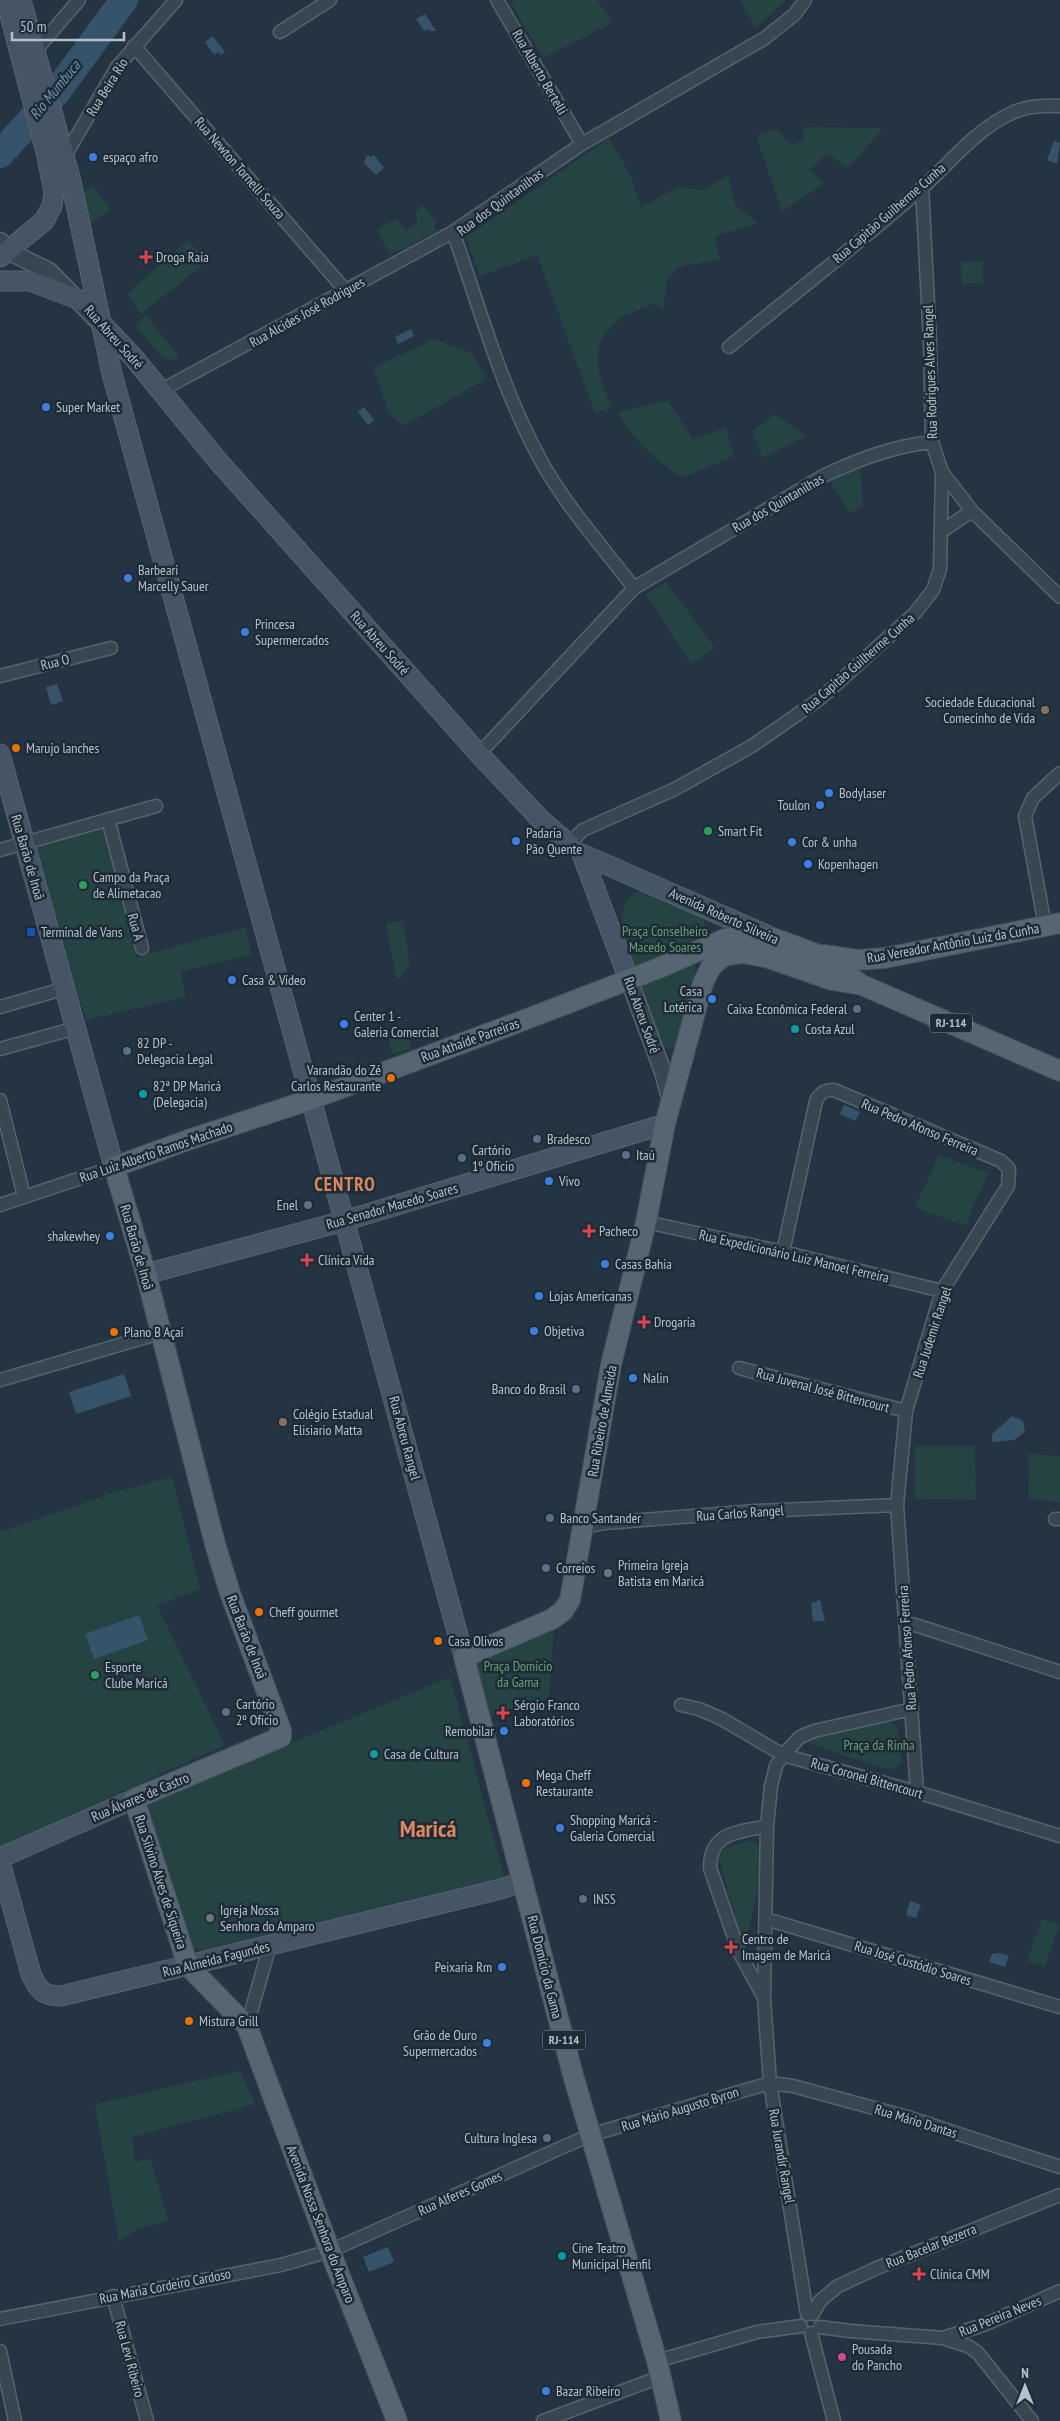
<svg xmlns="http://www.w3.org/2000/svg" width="1060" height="2421" font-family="'PT Sans Narrow',sans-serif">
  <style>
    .green { fill: #264343 }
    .water { fill: #36536a }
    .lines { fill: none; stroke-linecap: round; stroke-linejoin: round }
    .river { stroke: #36536a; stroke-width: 28 }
    .minor-casing { stroke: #56636f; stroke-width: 15 }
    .tertiary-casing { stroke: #56636f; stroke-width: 19 }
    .secondary-casing { stroke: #56636f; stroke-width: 21 }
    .primary-casing { stroke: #424f5b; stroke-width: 22 }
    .minor { stroke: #384652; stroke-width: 12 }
    .tertiary { stroke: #384652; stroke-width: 16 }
    .secondary { stroke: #465565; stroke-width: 19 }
    .primary { stroke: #566572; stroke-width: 20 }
    .shop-dot { fill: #3f7fe0; stroke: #1d2b37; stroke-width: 2 }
    .health-dot { fill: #e0444e; stroke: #1d2b37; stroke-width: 2 }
    .education-dot { fill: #8d6e63; stroke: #1d2b37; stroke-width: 2 }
    .food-dot { fill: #e8710a; stroke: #1d2b37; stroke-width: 2 }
    .leisure-dot { fill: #2e9e5b; stroke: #1d2b37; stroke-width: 2 }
    .transit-dot { fill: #1a4fb4; stroke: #1d2b37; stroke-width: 2 }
    .service-dot { fill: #5c6f8a; stroke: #1d2b37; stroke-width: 2 }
    .culture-dot { fill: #0f9aa8; stroke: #1d2b37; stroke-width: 2 }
    .worship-dot { fill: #6b7280; stroke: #1d2b37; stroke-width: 2 }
    .hotel-dot { fill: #d1479c; stroke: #1d2b37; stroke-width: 2 }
    .labels { text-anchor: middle; stroke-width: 5; stroke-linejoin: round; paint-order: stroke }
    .shield { fill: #1d2b37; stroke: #87939f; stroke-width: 1 }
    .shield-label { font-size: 12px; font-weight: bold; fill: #b5c0cc }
    .street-label { font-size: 14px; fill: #b5c0cc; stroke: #1d2b37 }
    .poi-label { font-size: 14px; fill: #b5c0cc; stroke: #1d2b37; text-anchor: start }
    .park-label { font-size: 14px; fill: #6a9f70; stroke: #1d2b37 }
    .water-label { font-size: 15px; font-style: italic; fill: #7296b1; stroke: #1d2b37 }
    .district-label { font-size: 19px; font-weight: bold; letter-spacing: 1px; fill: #dd865e; stroke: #1d2b37 }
    .town-label { font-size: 24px; font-weight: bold; fill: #dd865e; stroke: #1d2b37 }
  </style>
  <rect width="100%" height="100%" fill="#243442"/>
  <path class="green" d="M516,0H597L613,22L543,58L511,3Z
    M740,0H786L756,28Z
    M804,127L883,128L848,168L827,153L810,170L824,183L782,212L756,135L777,129L788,143L795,144L803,139Z
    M609,138L630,174L641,208L678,187L703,190L728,175L735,205L758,223L715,236L720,260L680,266L667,281L663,309L655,303C645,308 636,310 626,315C622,316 618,321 614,324C586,349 600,377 611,407L595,413L537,255L480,276L466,237Z
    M93,185L110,209L89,225L84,192Z
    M423,205L437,223L434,226L437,231L390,255L377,229L396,219L406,230L417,223L416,212Z
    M188,240L208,261L141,314L127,294Z
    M983,261V283L962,284L961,262Z
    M146,316L178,355L176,360L163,359L137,327L143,317Z
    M435,339L473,354L487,379L403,426L389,413L373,368Z
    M668,400L693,440L726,427L734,456L682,478C656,460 633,441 618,412Z
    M775,414L806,436L763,458L752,432Z
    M860,467L863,506L849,513L829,479Z
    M666,582L715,648L691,664L646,594Z
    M103,821L136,957L246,927L251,955L181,971L185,997L86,1020L32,843Z
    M648,891L700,915L705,922L681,1038C678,1047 674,1051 665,1047L659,1041L623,931C620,911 624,891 648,891Z
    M403,921L410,964L400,979L396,978L386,923Z
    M408,1034L411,1049L392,1054L389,1039Z
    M939,1155L988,1173L965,1226L915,1207Z
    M915,1446H975L976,1500L915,1499Z
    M1028,1454L1060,1456V1502L1029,1499Z
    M172,1477L200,1589L157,1606L225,1745L0,1847V1532L121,1490Z
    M554,1626L549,1698L486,1717L470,1658Z
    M450,1677L505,1880L229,1949L203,1950L181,1945L147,1803Z
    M883,1721L892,1722L897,1726L902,1764L891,1770L844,1756L805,1741Z
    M749,1841C753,1842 756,1843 758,1848C766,1866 749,1928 744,1948L719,1858L725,1848Z
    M1042,1919L1059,1925L1045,1967L1027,1961Z
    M240,2071L255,2104L132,2137L135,2162L151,2159L168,2221L137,2229L119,2242L95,2104Z"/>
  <path class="water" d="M425,14L436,31H429L428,29L424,31L416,19Z
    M213,36L225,52L221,55L219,52L214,55L205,42Z
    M1054,141L1060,143L1057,164L1047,160Z
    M367,155L371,157L374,155L384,168L376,175L364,163Z
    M411,329L414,336L398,344L395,337Z
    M364,407L374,420L368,425L358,412Z
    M57,684L63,701L51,705L46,687Z
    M844,1105L860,1112L855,1121L840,1114Z
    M124,1374L131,1396L76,1414L69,1392Z
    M1012,1416L1023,1421L1025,1432L1014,1440L992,1442V1434Z
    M820,1600L825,1621H813L811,1603Z
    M139,1615L148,1640L94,1659L85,1634Z
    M910,1901L921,1905L916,1918L906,1915Z
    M999,1953L1009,1956L1005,1967L989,1962L992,1954Z
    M388,2247L394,2262L369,2272L363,2257Z"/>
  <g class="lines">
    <path class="river" d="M0,154L55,94L124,0"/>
    <g class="minor-casing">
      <path id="minor" d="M497,0L582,144
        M280,32L330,0
        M134,46L346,291
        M35,51L79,0
        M65,156L117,67L176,0
        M922,187L930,342L932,442L942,472L972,511L1060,597
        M729,347C793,294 860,243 922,188C951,162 976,129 1012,113C1026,106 1045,105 1060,106
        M160,391L453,232
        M942,531L972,511
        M634,588C602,546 565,505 540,459C501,388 480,308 453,232L582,144L765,38L795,14L805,0
        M0,676L111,648
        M479,754L634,588L825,475C860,459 894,446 932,442
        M108,819L142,948
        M569,844L583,830L675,789L752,746L821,698L915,613L933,590L940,569L942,472
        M0,850L156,806
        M1045,926L1025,816L1033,798L1060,773
        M0,1007L66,988
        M0,1049L76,1028
        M0,1100L24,1196
        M0,1205L114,1167
        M646,1222L783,1252L942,1291
        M783,1252L816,1101C820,1093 824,1090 834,1090L1001,1161L1009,1169L1008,1186L942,1291L906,1411L897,1505L917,1792
        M739,1368L906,1411
        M0,1380L160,1333
        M1055,1519H1060
        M584,1527L605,1523L756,1511L897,1505
        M906,1622L1060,1672
        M681,1705L699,1709L722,1719L783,1755L917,1792L1060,1836
        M766,1919L1060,2007
        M764,1998L739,1952L710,1868C710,1831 738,1833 767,1826
        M247,2026L270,1945
        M113,2296L147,2421
        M807,2314L770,2083L764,1998L767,1826L771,1786L776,1766L783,1755L800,1737L814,1731L912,1709
        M813,2314L820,2301L838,2286L877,2268L1060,2195
        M0,2319L281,2265L330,2251L590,2135L770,2083L793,2086L907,2117L1060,2167
        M820,2327L850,2331L943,2338L986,2324L1060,2291
        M811,2333L834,2421
        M946,2339L968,2346L978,2353L1032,2421
        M0,2351L15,2421
        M657,2361L757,2332L801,2326
        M543,2421L660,2377"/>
    </g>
    <g class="tertiary-casing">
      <path id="tertiary" d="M0,241L14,254L49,271L102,325
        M629,980L663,1072L671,1101"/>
    </g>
    <g class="secondary-casing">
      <path id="secondary" d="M21,0L70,177L112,374L464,1657
        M0,257L44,221L52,206L54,192L46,152L6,0
        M0,281H30L80,300
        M103,325L134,358L218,461L479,754L541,820L569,844
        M0,754L114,1167
        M582,854L771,937
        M582,854L629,980
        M146,1274L344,1221L665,1124
        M0,1858L134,1799
        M0,1862L31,1974C38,1990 43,1996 61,1996L501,1889L523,1881"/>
    </g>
    <g class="primary-casing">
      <path id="primary" d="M823,955L857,960L885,958L1060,923
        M397,2421L330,2251L247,2026L188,1966L134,1799L281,1737V1730L230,1593L215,1544L146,1274L114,1167L188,1140L312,1099L519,1022L659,968L725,939L739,936L773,938L800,948L816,954L862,985L1060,1071
        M671,2421L657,2361L573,2075L464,1657L552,1619L563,1611L570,1600L611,1365L646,1222L665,1124L703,983L711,967L720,959L727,955L744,953L769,958L832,980L856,984"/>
    </g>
    <use href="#minor" class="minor"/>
    <use href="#tertiary" class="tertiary"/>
    <use href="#secondary" class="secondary"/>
    <use href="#primary" class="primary"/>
  </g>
  <g class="shop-dot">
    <circle cx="93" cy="157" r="5"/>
    <circle cx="46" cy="407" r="5"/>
    <circle cx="128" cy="578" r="5"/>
    <circle cx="245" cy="632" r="5"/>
    <circle cx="829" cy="793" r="5"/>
    <circle cx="820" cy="805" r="5"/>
    <circle cx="516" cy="841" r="5"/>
    <circle cx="792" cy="842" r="5"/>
    <circle cx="808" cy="864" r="5"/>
    <circle cx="232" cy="980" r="5"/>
    <circle cx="712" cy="999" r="5"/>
    <circle cx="344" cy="1024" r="5"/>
    <circle cx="549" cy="1181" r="5"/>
    <circle cx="110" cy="1236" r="5"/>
    <circle cx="605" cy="1264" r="5"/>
    <circle cx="539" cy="1296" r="5"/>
    <circle cx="534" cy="1331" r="5"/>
    <circle cx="633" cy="1378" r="5"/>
    <circle cx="504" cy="1731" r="5"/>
    <circle cx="560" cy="1828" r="5"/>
    <circle cx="502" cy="1967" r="5"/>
    <circle cx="487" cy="2043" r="5"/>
    <circle cx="546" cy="2391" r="5"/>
  </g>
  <g class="health-dot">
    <path d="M143.5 249.5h5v5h5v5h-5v5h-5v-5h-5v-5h5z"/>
    <path d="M586.5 1223.5h5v5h5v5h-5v5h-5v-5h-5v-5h5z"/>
    <path d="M304.5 1252.5h5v5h5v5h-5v5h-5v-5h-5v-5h5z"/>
    <path d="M641.5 1314.5h5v5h5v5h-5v5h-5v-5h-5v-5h5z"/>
    <path d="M500.5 1705.5h5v5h5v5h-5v5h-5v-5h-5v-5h5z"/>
    <path d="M728.5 1939.5h5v5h5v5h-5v5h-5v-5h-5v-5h5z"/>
    <path d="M916.5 2266.5h5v5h5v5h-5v5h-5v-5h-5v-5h5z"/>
  </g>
  <g class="education-dot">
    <circle cx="1045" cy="710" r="5"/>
    <circle cx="283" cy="1422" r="5"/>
  </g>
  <g class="food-dot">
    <circle cx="16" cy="748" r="5"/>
    <circle cx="391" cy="1078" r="5"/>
    <circle cx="114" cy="1332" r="5"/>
    <circle cx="259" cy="1612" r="5"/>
    <circle cx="438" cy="1641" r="5"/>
    <circle cx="526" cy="1783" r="5"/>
    <circle cx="189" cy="2021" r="5"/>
  </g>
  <g class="leisure-dot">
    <circle cx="708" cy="831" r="5"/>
    <circle cx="83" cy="885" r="5"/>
    <circle cx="95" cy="1675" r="5"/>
  </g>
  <rect class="transit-dot" x="26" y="927" width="10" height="10" rx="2.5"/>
  <g class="service-dot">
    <circle cx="857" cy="1009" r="5"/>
    <circle cx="127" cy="1051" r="5"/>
    <circle cx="537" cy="1139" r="5"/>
    <circle cx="626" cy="1155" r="5"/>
    <circle cx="462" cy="1158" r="5"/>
    <circle cx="308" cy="1205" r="5"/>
    <circle cx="576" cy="1389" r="5"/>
    <circle cx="550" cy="1518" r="5"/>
    <circle cx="546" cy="1568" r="5"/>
    <circle cx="226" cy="1712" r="5"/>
    <circle cx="583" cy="1899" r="5"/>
    <circle cx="547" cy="2138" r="5"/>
  </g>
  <g class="culture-dot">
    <circle cx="795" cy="1029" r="5"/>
    <circle cx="143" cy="1094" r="5"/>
    <circle cx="374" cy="1754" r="5"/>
    <circle cx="562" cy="2256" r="5"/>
  </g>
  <g class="worship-dot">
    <circle cx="608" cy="1573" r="5"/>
    <circle cx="210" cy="1918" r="5"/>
  </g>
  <circle class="hotel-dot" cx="842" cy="2357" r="5"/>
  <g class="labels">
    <g class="shield">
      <rect x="930" y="1013.5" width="42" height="19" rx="4"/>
      <rect x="543" y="2030.5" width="42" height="19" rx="4"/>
    </g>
    <g class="shield-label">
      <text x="951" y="1027">RJ-114</text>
      <text x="564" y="2044">RJ-114</text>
    </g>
    <g class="street-label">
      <text transform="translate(540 72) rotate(60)" y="5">Rua Alberto Bertelli</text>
      <text transform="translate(107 87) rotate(-58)" y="5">Rua Beira Rio</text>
      <text transform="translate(240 168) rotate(49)" y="5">Rua Newton Tornelli Souza</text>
      <text transform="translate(500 202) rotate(-36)" y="5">Rua dos Quintanilhas</text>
      <text transform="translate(889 213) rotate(-41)" y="5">Rua Capitão Guilherme Cunha</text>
      <text transform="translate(307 312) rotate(-29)" y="5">Rua Alcides José Rodrigues</text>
      <text transform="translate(114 337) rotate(48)" y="5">Rua Abreu Sodré</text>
      <text transform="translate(930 372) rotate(-92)" y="5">Rua Rodrigues Alves Rangel</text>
      <text transform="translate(778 503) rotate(-30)" y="5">Rua dos Quintanilhas</text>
      <text transform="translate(380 643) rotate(48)" y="5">Rua Abreu Sodré</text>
      <text transform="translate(55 662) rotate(-14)" y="5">Rua O</text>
      <text transform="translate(858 663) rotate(-41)" y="5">Rua Capitão Guilherme Cunha</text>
      <text transform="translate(28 857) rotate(74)" y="5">Rua Barão de Inoã</text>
      <text transform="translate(724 916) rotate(24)" y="5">Avenida Roberto Silveira</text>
      <text transform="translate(136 927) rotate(75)" y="5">Rua A</text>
      <text transform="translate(953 943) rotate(-10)" y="5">Rua Vereador Antônio Luiz da Cunha</text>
      <text transform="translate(642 1015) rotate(70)" y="5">Rua Abreu Sodré</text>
      <text transform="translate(470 1040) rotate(-20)" y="5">Rua Athaíde Parreiras</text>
      <text transform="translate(920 1127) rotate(23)" y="5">Rua Pedro Afonso Ferreira</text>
      <text transform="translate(156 1152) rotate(-19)" y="5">Rua Luiz Alberto Ramos Machado</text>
      <text transform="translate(392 1206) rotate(-16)" y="5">Rua Senador Macedo Soares</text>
      <text transform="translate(137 1247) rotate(74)" y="5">Rua Barão de Inoã</text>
      <text transform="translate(794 1256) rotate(13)" y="5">Rua Expedicionário Luiz Manoel Ferreira</text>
      <text transform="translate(932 1332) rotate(-72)" y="5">Rua Judemir Rangel</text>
      <text transform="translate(823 1390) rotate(15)" y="5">Rua Juvenal José Bittencourt</text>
      <text transform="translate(602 1421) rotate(-80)" y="5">Rua Ribeiro de Almeida</text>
      <text transform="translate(405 1438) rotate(75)" y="5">Rua Abreu Rangel</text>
      <text transform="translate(740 1513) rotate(-4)" y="5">Rua Carlos Rangel</text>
      <text transform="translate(247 1637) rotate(69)" y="5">Rua Barão de Inoã</text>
      <text transform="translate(907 1648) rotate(-94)" y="5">Rua Pedro Afonso Ferreira</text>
      <text transform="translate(867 1778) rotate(16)" y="5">Rua Coronel Bittencourt</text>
      <text transform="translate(140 1797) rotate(-23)" y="5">Rua Álvares de Castro</text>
      <text transform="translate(161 1882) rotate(72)" y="5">Rua Silvino Alves de Siqueira</text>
      <text transform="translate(216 1959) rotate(-14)" y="5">Rua Almeida Fagundes</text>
      <text transform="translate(913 1963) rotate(17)" y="5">Rua José Custódio Soares</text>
      <text transform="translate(545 1967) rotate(76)" y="5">Rua Domício da Gama</text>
      <text transform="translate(680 2109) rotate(-17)" y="5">Rua Mário Augusto Byron</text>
      <text transform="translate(916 2121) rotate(17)" y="5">Rua Mário Dantas</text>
      <text transform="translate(782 2156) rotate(80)" y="5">Rua Jurandir Rangel</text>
      <text transform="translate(460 2193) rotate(-24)" y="5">Rua Alferes Gomes</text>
      <text transform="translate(321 2224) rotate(69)" y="5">Avenida Nossa Senhora do Amparo</text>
      <text transform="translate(931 2246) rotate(-22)" y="5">Rua Bacelar Bezerra</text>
      <text transform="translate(165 2286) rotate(-11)" y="5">Rua Maria Cordeiro Cardoso</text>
      <text transform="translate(1000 2316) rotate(-22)" y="5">Rua Pereira Neves</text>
      <text transform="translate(130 2359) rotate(75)" y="5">Rua Levi Ribeiro</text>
    </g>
    <g class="poi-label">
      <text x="103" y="162">espaço afro</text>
      <text x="156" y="262">Droga Raia</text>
      <text x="56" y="412">Super Market</text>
      <text x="138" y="575">Barbeari<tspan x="138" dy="16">Marcelly Sauer</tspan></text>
      <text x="255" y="629">Princesa<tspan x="255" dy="16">Supermercados</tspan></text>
      <text x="1035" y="707" text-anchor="end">Sociedade Educacional<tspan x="1035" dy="16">Comecinho de Vida</tspan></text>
      <text x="26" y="753">Marujo lanches</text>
      <text x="839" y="798">Bodylaser</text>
      <text x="810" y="810" text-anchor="end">Toulon</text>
      <text x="718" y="836">Smart Fit</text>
      <text x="526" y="838">Padaria<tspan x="526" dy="16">Pão Quente</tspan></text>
      <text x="802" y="847">Cor &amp; unha</text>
      <text x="818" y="869">Kopenhagen</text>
      <text x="93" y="882">Campo da Praça<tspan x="93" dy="16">de Alimetacao</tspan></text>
      <text x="41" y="937">Terminal de Vans</text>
      <text x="242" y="985">Casa &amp; Vídeo</text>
      <text x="702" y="996" text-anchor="end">Casa<tspan x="702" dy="16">Lotérica</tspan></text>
      <text x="847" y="1014" text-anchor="end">Caixa Econômica Federal</text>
      <text x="354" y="1021">Center 1 -<tspan x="354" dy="16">Galeria Comercial</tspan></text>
      <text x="805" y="1034">Costa Azul</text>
      <text x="137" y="1048">82 DP -<tspan x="137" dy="16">Delegacia Legal</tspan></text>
      <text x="381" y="1075" text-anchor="end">Varandão do Zé<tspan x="381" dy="16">Carlos Restaurante</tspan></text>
      <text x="153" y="1091">82ª DP Maricá<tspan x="153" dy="16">(Delegacia)</tspan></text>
      <text x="547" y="1144">Bradesco</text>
      <text x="472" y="1155">Cartório<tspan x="472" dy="16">1º Ofício</tspan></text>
      <text x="636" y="1160">Itaú</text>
      <text x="559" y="1186">Vivo</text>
      <text x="298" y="1210" text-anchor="end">Enel</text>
      <text x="599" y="1236">Pacheco</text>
      <text x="100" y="1241" text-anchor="end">shakewhey</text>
      <text x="318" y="1265">Clínica Vida</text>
      <text x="615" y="1269">Casas Bahia</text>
      <text x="549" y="1301">Lojas Americanas</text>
      <text x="654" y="1327">Drogaria</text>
      <text x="544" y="1336">Objetiva</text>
      <text x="124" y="1337">Plano B Açaí</text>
      <text x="643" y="1383">Nalin</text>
      <text x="566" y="1394" text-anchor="end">Banco do Brasil</text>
      <text x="293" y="1419">Colégio Estadual<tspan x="293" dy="16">Elisiario Matta</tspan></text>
      <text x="560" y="1523">Banco Santander</text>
      <text x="618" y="1570">Primeira Igreja<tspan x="618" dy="16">Batista em Maricá</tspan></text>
      <text x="556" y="1573">Correios</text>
      <text x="269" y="1617">Cheff gourmet</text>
      <text x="448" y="1646">Casa Olivos</text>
      <text x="105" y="1672">Esporte<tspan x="105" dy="16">Clube Maricá</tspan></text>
      <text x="236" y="1709">Cartório<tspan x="236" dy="16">2º Ofício</tspan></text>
      <text x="514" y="1710">Sérgio Franco<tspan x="514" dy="16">Laboratórios</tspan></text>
      <text x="494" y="1736" text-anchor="end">Remobilar</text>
      <text x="384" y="1759">Casa de Cultura</text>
      <text x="536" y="1780">Mega Cheff<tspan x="536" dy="16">Restaurante</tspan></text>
      <text x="570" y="1825">Shopping Maricá -<tspan x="570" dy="16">Galeria Comercial</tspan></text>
      <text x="593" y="1904">INSS</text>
      <text x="220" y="1915">Igreja Nossa<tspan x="220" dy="16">Senhora do Amparo</tspan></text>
      <text x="742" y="1944">Centro de<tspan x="742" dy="16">Imagem de Maricá</tspan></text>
      <text x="492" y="1972" text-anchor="end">Peixaria Rm</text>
      <text x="199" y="2026">Mistura Grill</text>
      <text x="477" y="2040" text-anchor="end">Grão de Ouro<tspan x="477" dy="16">Supermercados</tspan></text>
      <text x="537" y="2143" text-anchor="end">Cultura Inglesa</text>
      <text x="572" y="2253">Cine Teatro<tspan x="572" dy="16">Municipal Henfil</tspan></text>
      <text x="930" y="2279">Clínica CMM</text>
      <text x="852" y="2354">Pousada<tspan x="852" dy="16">do Pancho</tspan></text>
      <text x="556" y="2396">Bazar Ribeiro</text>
    </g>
    <g class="park-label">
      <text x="665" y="936">Praça Conselheiro<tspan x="665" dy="16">Macedo Soares</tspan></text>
      <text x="518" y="1671">Praça Domício<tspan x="518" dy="16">da Gama</tspan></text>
      <text x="879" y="1750">Praça da Rinha</text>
    </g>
    <g class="water-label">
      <text transform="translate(55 90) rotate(-51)" y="5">Rio Mumbuca</text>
    </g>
    <g class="district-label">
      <text x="345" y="1191">CENTRO</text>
    </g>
    <g class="town-label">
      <text x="428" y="1837">Maricá</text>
    </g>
  </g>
  <g transform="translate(1025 2386)" stroke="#1d2b37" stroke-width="4" paint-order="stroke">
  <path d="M0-4L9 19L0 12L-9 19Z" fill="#b5c0cc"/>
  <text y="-8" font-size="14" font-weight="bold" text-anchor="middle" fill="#b5c0cc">N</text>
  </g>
  <path d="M12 32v8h112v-8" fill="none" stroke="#b5c0cc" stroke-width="2.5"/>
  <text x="20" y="32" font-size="15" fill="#b5c0cc" stroke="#1d2b37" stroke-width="4" paint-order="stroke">50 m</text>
</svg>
